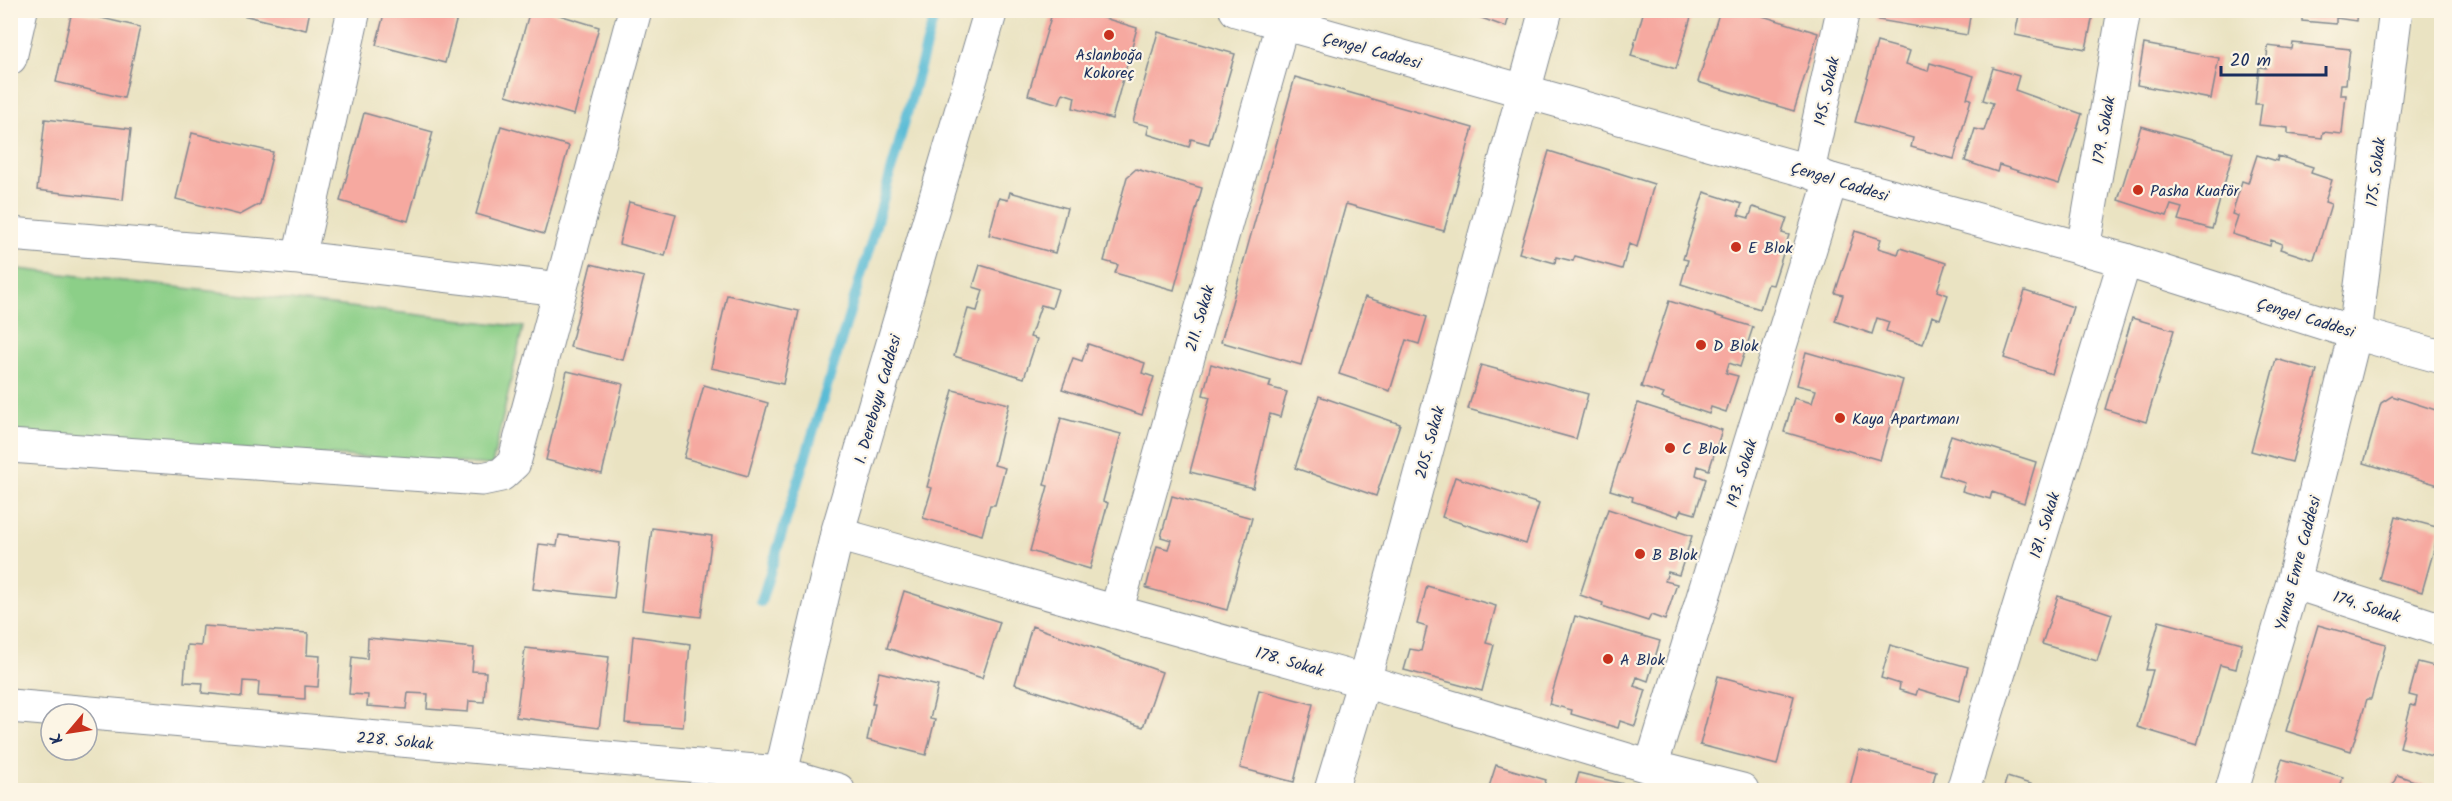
<svg xmlns="http://www.w3.org/2000/svg" width="2452" height="801" font-family="Kalam,sans-serif">
  <style>
    .green { fill: #8ccf88; stroke: #547f73; stroke-width: 1.5 }
    .lines { fill: none; stroke-linecap: round; stroke-linejoin: round }
    .stream { stroke: #58bbd6; stroke-width: 10 }
    .building { fill: #f6a9a0 }
    .minor-casing { stroke: #828990; stroke-width: 35 }
    .major-casing { stroke: #828990; stroke-width: 35 }
    .minor { stroke: #fff; stroke-width: 33 }
    .major { stroke: #fff; stroke-width: 33 }
    .poi-dot { fill: #c8321e; stroke: #fcf5e5; stroke-width: 2 }
    .labels { text-anchor: middle; stroke-width: 4.5; stroke-linejoin: round; paint-order: stroke }
    .street-label { font-size: 16px; fill: #1b2f5e; stroke: #fcf5e5 }
    .poi-label { font-size: 16px; fill: #1b2f5e; stroke: #fcf5e5; text-anchor: start }
  </style>
  <rect width="100%" height="100%" fill="#fcf5e5"/>
  <filter id="ink" filterUnits="userSpaceOnUse"><feTurbulence type="fractalNoise" baseFrequency=".0167" numOctaves="2"/><feDisplacementMap in="SourceGraphic" scale="12" xChannelSelector="R" yChannelSelector="G"/><feConvolveMatrix kernelMatrix="1 2 1 2 8 2 1 2 1" color-interpolation-filters="sRGB"/></filter>
  <filter id="wash" filterUnits="userSpaceOnUse"><feTurbulence type="fractalNoise" baseFrequency=".008" numOctaves="4" result="noise"/><feDisplacementMap in="SourceGraphic" scale="24" xChannelSelector="R" yChannelSelector="G"/><feGaussianBlur stdDeviation="1.35" result="paint"/><feColorMatrix in="noise" values="0 0 0 0 0 0 0 0 0 0 0 0 0 0 0 0 0 1.4 0 .05"/><feComposite in="paint" operator="in"/></filter>
  <g filter="url(#wash)">
    <rect width="100%" height="100%" fill="#eae3c2"/>
    <path class="green" d="M10,268L523,327L492,465L11,436Z"/>
    <g class="lines">
      <path class="stream" d="M761,602L871,243L936,10"/>
    </g>
    <g id="blocks">
      <path class="building" d="M239,10H310L306,30L238,14Z
        M385,10H459L445,63L376,45Z
        M530,10H543L599,27L574,115L506,95Z
        M1053,10H1078L1137,28L1112,119L1073,108L1075,97L1063,93L1059,104L1028,95Z
        M1460,10H1511L1506,27Z
        M1644,10H1693L1676,69L1631,56Z
        M1720,10H1743L1818,33L1794,111L1698,82Z
        M1880,10H1971L1967,35L1878,20Z
        M2020,10H2094L2086,49L2015,35Z
        M2280,10H2357L2356,21L2336,18V24L2302,21V15Z
        M72,11L140,27L124,98L56,82Z
        M1158,32L1235,54L1209,144L1191,139L1189,147L1147,134L1149,126L1133,122Z
        M1877,42L1910,51L1906,64L1928,71L1930,63L1974,76L1967,98L1971,99L1954,159L1911,147L1913,138L1855,122Z
        M2293,43L2350,49L2346,84H2341L2340,95H2346L2342,134L2323,132L2322,138L2288,134V128L2259,125L2262,104H2255L2259,67L2266,68L2268,46L2292,49Z
        M2144,44L2219,58L2211,99L2137,85Z
        M1993,68L2019,76L2015,90L2082,114L2059,184L1999,165L1997,172L1965,161L1975,129L1984,131L1993,103L1983,100Z
        M1295,77L1473,128L1444,231L1346,204L1301,365L1221,342Z
        M364,113L433,132L408,221L340,201Z
        M45,119L131,129L123,200L37,190Z
        M501,126L569,146L544,234L476,214Z
        M2141,126L2233,152L2212,229L2178,220L2182,208L2171,205L2167,216L2118,200Z
        M192,133L273,152L260,204L240,215L176,199Z
        M1549,151L1654,184L1637,247L1629,244L1622,269L1575,256L1573,261L1556,257L1555,263L1519,253Z
        M2257,155L2277,161L2278,156L2313,167L2311,173L2332,180L2325,202L2331,204L2314,260L2280,249L2282,244L2271,240L2270,246L2232,234L2238,216L2232,214L2242,181L2248,183Z
        M1136,169L1202,188L1174,290L1115,273L1118,265L1104,261L1127,177Z
        M1010,192L1067,208L1055,253L989,235L999,198L1008,200Z
        M1704,192L1742,204L1738,215L1749,218L1753,207L1787,218L1782,233L1789,235L1773,285L1768,284L1760,309L1681,284L1688,260L1683,259Z
        M629,202L676,214L665,256L619,244Z
        M1855,231L1881,239L1878,248L1898,254L1900,248L1946,263L1937,291L1948,295L1940,319L1932,316L1923,344L1886,331L1889,322L1877,318L1872,334L1835,321L1843,295L1835,293Z
        M591,264L644,277L623,360L570,347Z
        M980,265L1058,289L1052,308L1041,305L1030,337L1037,339L1024,378L954,356L968,309L977,311L983,290L973,287Z
        M2025,291L2073,307L2052,374L2004,358Z
        M727,295L799,311L783,384L711,368Z
        M1365,297L1427,317L1419,344L1406,340L1390,391L1339,374Z
        M1669,301L1753,327L1740,367L1729,363L1726,373L1738,376L1726,412L1711,407L1709,414L1662,398L1664,394L1641,387Z
        M2132,318L2174,330L2146,422L2105,409Z
        M1088,344L1145,363L1142,373L1154,377L1142,415L1062,389L1073,358L1082,361Z
        M1806,352L1903,380L1880,460L1784,432L1794,398L1812,403L1816,390L1797,385Z
        M2276,359L2317,371L2292,462L2251,451Z
        M1211,364L1271,381L1269,387L1287,392L1280,417L1270,414L1253,488L1190,472L1210,397L1203,395Z
        M1481,365L1588,394L1576,439L1468,409Z
        M567,371L623,384L602,474L546,460Z
        M704,385L768,403L748,476L684,458Z
        M953,390L1009,404L994,465L1005,468L995,505H990L982,535L923,518L932,488L927,487Z
        M1319,396L1400,424L1376,496L1295,468Z
        M2392,396L2442,412V486L2364,463L2381,403Z
        M1638,403L1722,430L1709,470L1698,466L1696,475L1706,479L1695,514L1681,510L1678,516L1632,501L1633,497L1610,490Z
        M1061,418L1121,434L1103,501L1108,503L1090,569L1030,551L1048,486L1044,485Z
        M1951,435L2036,462L2024,503L1992,492L1990,499L1962,491L1965,483L1939,475Z
        M1455,477L1539,504L1526,544L1442,517Z
        M1172,496L1252,518L1227,610L1146,588L1157,546L1168,549L1171,540L1161,537Z
        M1608,509L1692,536L1679,575L1668,572L1665,581L1677,584L1665,620L1651,615L1648,621L1602,606L1603,603L1580,595Z
        M2396,516L2440,528L2422,592L2379,579Z
        M652,528L712,536L701,617L642,610Z
        M559,535L620,543L614,598L533,589L539,544L557,546Z
        M1427,586L1496,606L1486,643L1494,645L1482,691L1404,670L1410,649L1421,651L1427,627L1417,624Z
        M904,591L1000,622L982,678L887,648Z
        M2058,596L2112,614L2097,661L2042,644Z
        M1575,616L1660,641L1648,681L1637,677L1634,686L1646,690L1635,726L1620,721L1618,728L1571,714L1572,710L1549,704Z
        M2159,621L2242,643L2236,669L2220,665L2197,745L2137,727L2153,670H2146Z
        M2318,625L2386,644L2371,699H2367L2351,751L2286,731Z
        M203,626L308,633L307,655L320,656L318,687L305,686V699L258,696L259,682L243,681L242,697L202,693L203,683L184,682L187,645L201,646Z
        M1032,626L1162,672L1143,727L1015,684Z
        M633,636L690,644L683,727L625,723Z
        M368,638L474,648L472,671L486,672L484,702L469,701L468,712L427,709L428,694L408,693L406,709L367,706L368,695L349,694L352,657L367,659Z
        M1890,645L1968,667L1959,701L1918,689L1916,695L1899,690L1900,684L1881,678Z
        M525,648L609,657L599,728L516,717Z
        M2418,662L2442,668V759L2400,747L2411,705L2415,706L2417,697L2409,695Z
        M879,672L938,686L930,719L935,720L926,755L867,740L875,704H872Z
        M1718,676L1794,696L1777,765L1700,745Z
        M1259,690L1313,704L1294,782L1240,768Z
        M1859,750L1936,771L1931,790H1849Z
        M2282,759L2343,777L2339,790H2273Z
        M1496,765L1546,780L1542,790H1488Z
        M1579,773L1624,784L1623,790H1574Z
        M2397,775L2440,790H2391Z
        M2007,777L2050,790H2003Z"/>
    </g>
  </g>
  <g filter="url(#ink)">
    <use href="#blocks" fill-opacity="0" stroke="#828990" stroke-width="1.5"/>
    <g class="lines">
      <g class="minor-casing">
        <path id="minor" d="M10,58L21,10
          M1808,171L1843,10
          M10,234L299,258L560,289
          M2083,249L2124,10
          M299,258L354,10
          M10,446L482,479L501,475L514,463L635,10
          M837,534L1364,681L1651,767L1742,790
          M2293,582L2442,630
          M1116,612L1286,10
          M10,706L780,773L838,790
          M1651,767L1831,180
          M1331,790L1364,681L1546,10
          M1963,790L2125,260
          M2232,790L2293,582L2355,333L2396,10"/>
      </g>
      <g class="major-casing">
        <path id="major" d="M1236,10L1808,171L1831,180L2125,260L2355,333L2442,357
          M777,790L837,534L991,10"/>
      </g>
      <use href="#minor" class="minor"/>
      <use href="#major" class="major"/>
    </g>
  </g>
  <g class="poi-dot">
    <circle cx="1109" cy="35" r="6"/>
    <circle cx="2138" cy="190" r="6"/>
    <circle cx="1736" cy="247" r="6"/>
    <circle cx="1701" cy="345" r="6"/>
    <circle cx="1840" cy="418" r="6"/>
    <circle cx="1670" cy="448" r="6"/>
    <circle cx="1640" cy="554" r="6"/>
    <circle cx="1608" cy="659" r="6"/>
  </g>
  <g class="labels">
    <g class="street-label">
      <text transform="translate(1372 50) rotate(15)" y="6">Çengel Caddesi</text>
      <text transform="translate(1826 91) rotate(-78)" y="6">195. Sokak</text>
      <text transform="translate(2103 130) rotate(-80)" y="6">179. Sokak</text>
      <text transform="translate(2375 172) rotate(-83)" y="6">175. Sokak</text>
      <text transform="translate(1840 181) rotate(17)" y="6">Çengel Caddesi</text>
      <text transform="translate(2306 317) rotate(17)" y="6">Çengel Caddesi</text>
      <text transform="translate(1199 318) rotate(-74)" y="6">211. Sokak</text>
      <text transform="translate(877 399) rotate(-74)" y="6">1. Dereboyu Caddesi</text>
      <text transform="translate(1429 442) rotate(-75)" y="6">205. Sokak</text>
      <text transform="translate(1741 473) rotate(-73)" y="6">193. Sokak</text>
      <text transform="translate(2044 525) rotate(-73)" y="6">181. Sokak</text>
      <text transform="translate(2297 563) rotate(-75)" y="6">Yunus Emre Caddesi</text>
      <text transform="translate(2367 606) rotate(18)" y="6">174. Sokak</text>
      <text transform="translate(1290 661) rotate(16)" y="6">178. Sokak</text>
      <text transform="translate(395 740) rotate(5)" y="6">228. Sokak</text>
    </g>
    <g class="poi-label">
      <text x="1109" y="60" text-anchor="middle">Aslanboğa<tspan x="1109" dy="18">Kokoreç</tspan></text>
      <text x="2150" y="196">Pasha Kuaför</text>
      <text x="1748" y="253">E Blok</text>
      <text x="1713" y="351">D Blok</text>
      <text x="1852" y="424">Kaya Apartmanı</text>
      <text x="1682" y="454">C Blok</text>
      <text x="1652" y="560">B Blok</text>
      <text x="1620" y="665">A Blok</text>
    </g>
  </g>
  <rect width="2452" height="801" fill="none" stroke="#fcf5e5" stroke-width="36"/>
  <g transform="translate(69 732) rotate(241)"><circle r="28" fill="#fcf5e5" stroke="#a2a6af" stroke-width="1.5"/>
  <path d="M0-4.5L10 22L0 15L-10 22Z" fill="#c8321e"/>
  <text y="-9" font-size="16" font-weight="bold" text-anchor="middle" fill="#1b2f5e">K</text>
  </g>
  <path d="M2221 66v9h105v-9" fill="none" stroke="#1b2f5e" stroke-width="3"/>
  <text x="2230" y="66" font-size="18" fill="#1b2f5e" stroke="#fcf5e5" stroke-width="4.5" paint-order="stroke">20 m</text>
</svg>
